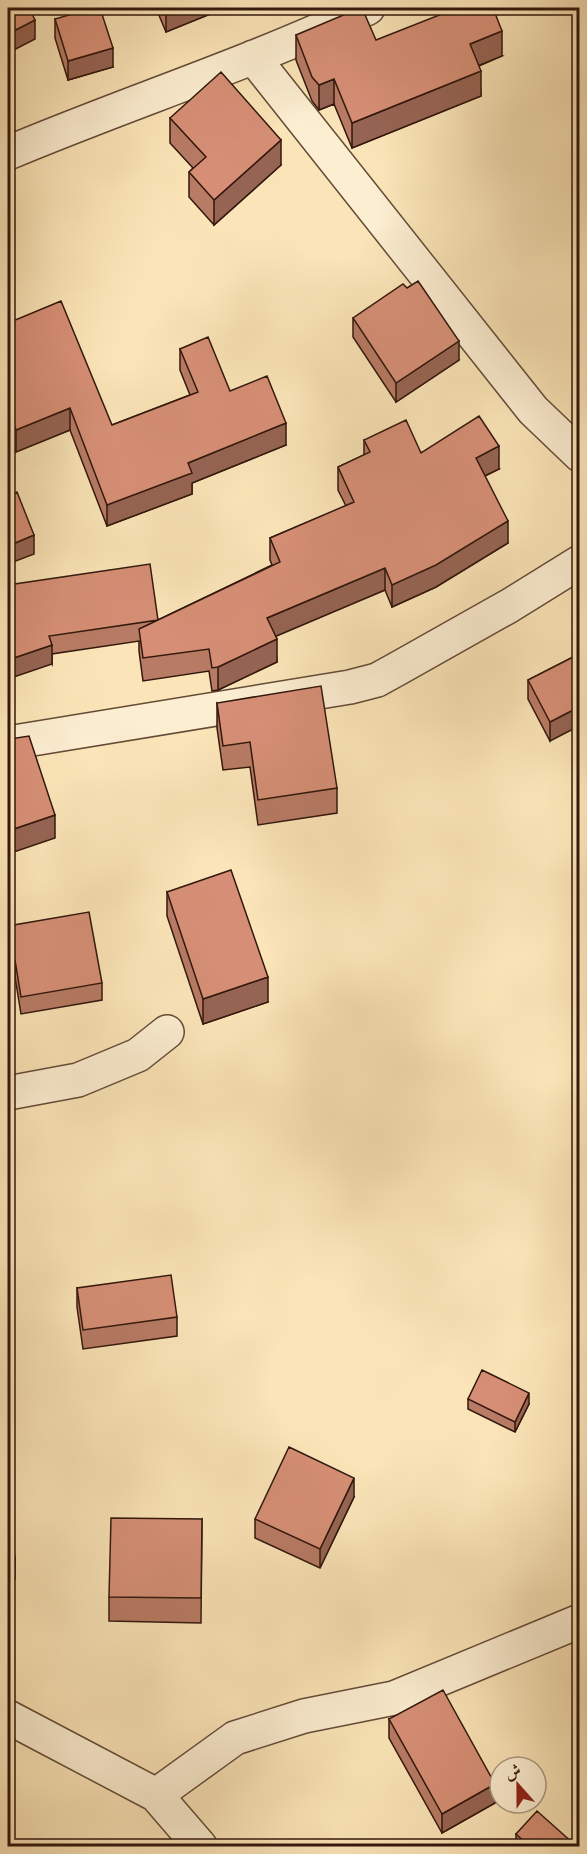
<svg xmlns="http://www.w3.org/2000/svg" width="587" height="1854" font-family="'Gentium Book Plus',Amiri,serif">
  <style>
    .lines { fill: none; stroke-linecap: round; stroke-linejoin: round }
    .minor-casing { stroke: #644a37; stroke-width: 36 }
    .minor { stroke: #fceed1; stroke-width: 33 }
    .wall { fill: #b87b65; stroke: #32170c; stroke-width: 1.5 }
    .shaded-wall { fill: #966453; stroke: #32170c; stroke-width: 1.5 }
    .building { fill: #d68f76; stroke: #32170c; stroke-width: 1.5 }
  </style>
  <rect width="100%" height="100%" fill="#fbe5b8"/>
  <filter id="stains"><feTurbulence type="fractalNoise" baseFrequency=".00333" numOctaves="4"/><feColorMatrix values="0 0 0 0 .2 0 0 0 0 .09 0 0 0 0 .02 0 0 0 .5 -.17"/></filter>
  <radialGradient id="worn" r=".72"><stop offset=".6" stop-color="#630" stop-opacity="0"/><stop offset="1" stop-color="#630" stop-opacity=".3"/></radialGradient>
  <g class="lines">
    <g class="minor-casing">
      <path id="minor" d="M253,57L533,410L580,455
        M8,153C127,103 251,63 368,8
        M8,743L350,687L377,680L397,669L509,606L580,562
        M8,1093L78,1080L138,1055L167,1032
        M8,1717L156,1795L200,1846
        M156,1795L235,1738L304,1716L394,1698L580,1621"/>
    </g>
    <use href="#minor" class="minor"/>
  </g>
  <path class="wall" d="M156,8H225L166,32Z
    M55,19L113,67L68,80L55,38Z
    M296,35L376,40L502,56L479,66L481,96L352,148L334,104L319,110L312,101L296,60Z
    M170,118L281,165L214,225L189,197V172L193,168L170,143Z
    M353,318L459,360L396,402L353,337Z
    M8,323L112,425L190,395L180,370V349L230,391L286,445L192,483V494L107,526L70,430L16,452L8,430Z
    M364,440L499,469L485,476L508,543L436,587L392,607L385,590L275,636L277,662L218,690L212,691L209,671L143,681L139,651V641L52,654V664L8,585L158,620L272,565L270,560V538L346,506L338,490V467L364,455Z
    M575,656L550,741L528,699V680Z
    M217,703L337,788V813L258,825L250,767L223,770L217,728Z
    M167,892L268,1002L203,1024L167,916Z
    M8,926L102,983V1000L21,1014L15,977Z
    M77,1288L177,1317V1336L83,1349L77,1307Z
    M468,1399L529,1404L515,1432L468,1409Z
    M8,1495L15,1560V1579L8,1580Z
    M354,1497L320,1568L255,1538V1519Z
    M202,1519L201,1623L109,1621V1597Z
    M389,1719L495,1803L442,1833L389,1738Z
    M516,1834L574,1846H518L516,1844Z"/>
  <path class="shaded-wall" d="M166,8H225L166,32Z
    M35,20V39L8,53V34Z
    M502,31V56L470,69V44Z
    M113,48V67L68,80V61Z
    M481,71V96L352,148V123Z
    M334,79V104L319,110V85Z
    M281,140V165L214,225V200Z
    M459,341V360L396,402V383Z
    M70,408V430L16,452V430Z
    M286,423V445L192,483V494L107,526V505L188,463Z
    M499,446V469L476,480V458Z
    M508,521V543L436,587L392,607V585Z
    M34,535V554L8,564V546Z
    M385,568V590L267,640V618Z
    M277,639V662L218,690V667Z
    M52,645V664L8,679V660Z
    M579,707V726L550,741V722Z
    M55,815V838L8,854V831Z
    M15,960V977L8,978V961Z
    M268,977V1002L203,1024V999Z
    M529,1393V1404L515,1432V1422Z
    M354,1478V1497L320,1568V1549Z
    M495,1784V1803L442,1833V1814Z"/>
  <path class="building" d="M8,8H29L35,20L8,34Z
    M93,8H100L113,48L68,61L55,19Z
    M360,8H362L376,40L457,8H493L502,31L470,44L481,71L352,123L334,79L319,85L312,77L296,35Z
    M221,72L281,140L214,200L189,172L206,157L170,118Z
    M418,281L459,341L396,383L353,318L403,284L407,288Z
    M61,301L112,425L198,392L180,349L208,337L230,391L267,376L286,423L188,463L192,473L107,505L70,408L16,430L8,408V323Z
    M479,416L499,446L476,458L508,521L436,565L392,585L385,568L267,618L277,639L218,667L212,668L209,649L143,658L139,629L280,562L270,538L354,502L338,467L370,452L364,440L406,420L421,453Z
    M17,492L34,535L8,546V496Z
    M150,564L158,620L49,636L52,645L8,660V585Z
    M575,656L579,665V707L550,722L528,680Z
    M321,686L337,788L258,800L250,742L223,746L217,703Z
    M29,736L55,815L8,831V738L10,739Z
    M231,870L268,977L203,999L167,892Z
    M89,912L102,983L21,997L15,960L8,961V926Z
    M171,1275L177,1317L83,1330L77,1288Z
    M482,1370L529,1393L515,1422L468,1399Z
    M289,1447L354,1478L320,1549L255,1519Z
    M8,1495L15,1560L8,1561Z
    M111,1518L202,1519L201,1598L109,1597Z
    M443,1690L495,1784L442,1814L389,1719Z
    M537,1811L574,1844L572,1846H529L516,1834Z"/>
  <rect width="587" height="1854" fill="none" stroke="#fbe5b8" stroke-width="30"/>
  <rect x="9" y="9" width="569" height="1836" fill="none" stroke="#32170c" stroke-width="3"/>
  <rect x="15" y="15" width="557" height="1824" fill="none" stroke="#32170c" stroke-width="1.5"/>
  <g transform="translate(518 1785) rotate(339)"><circle r="28" fill="#fceed1" stroke="#ab9882" stroke-width="1.5"/>
  <path d="M0-4.5L10 22L0 15L-10 22Z" fill="#8f2418"/>
  <text y="-9" font-size="16" font-weight="bold" text-anchor="middle" fill="#32170c">ش</text>
  </g>
  <rect width="100%" height="100%" filter="url(#stains)"/>
  <rect width="100%" height="100%" fill="url(#worn)"/>
</svg>
